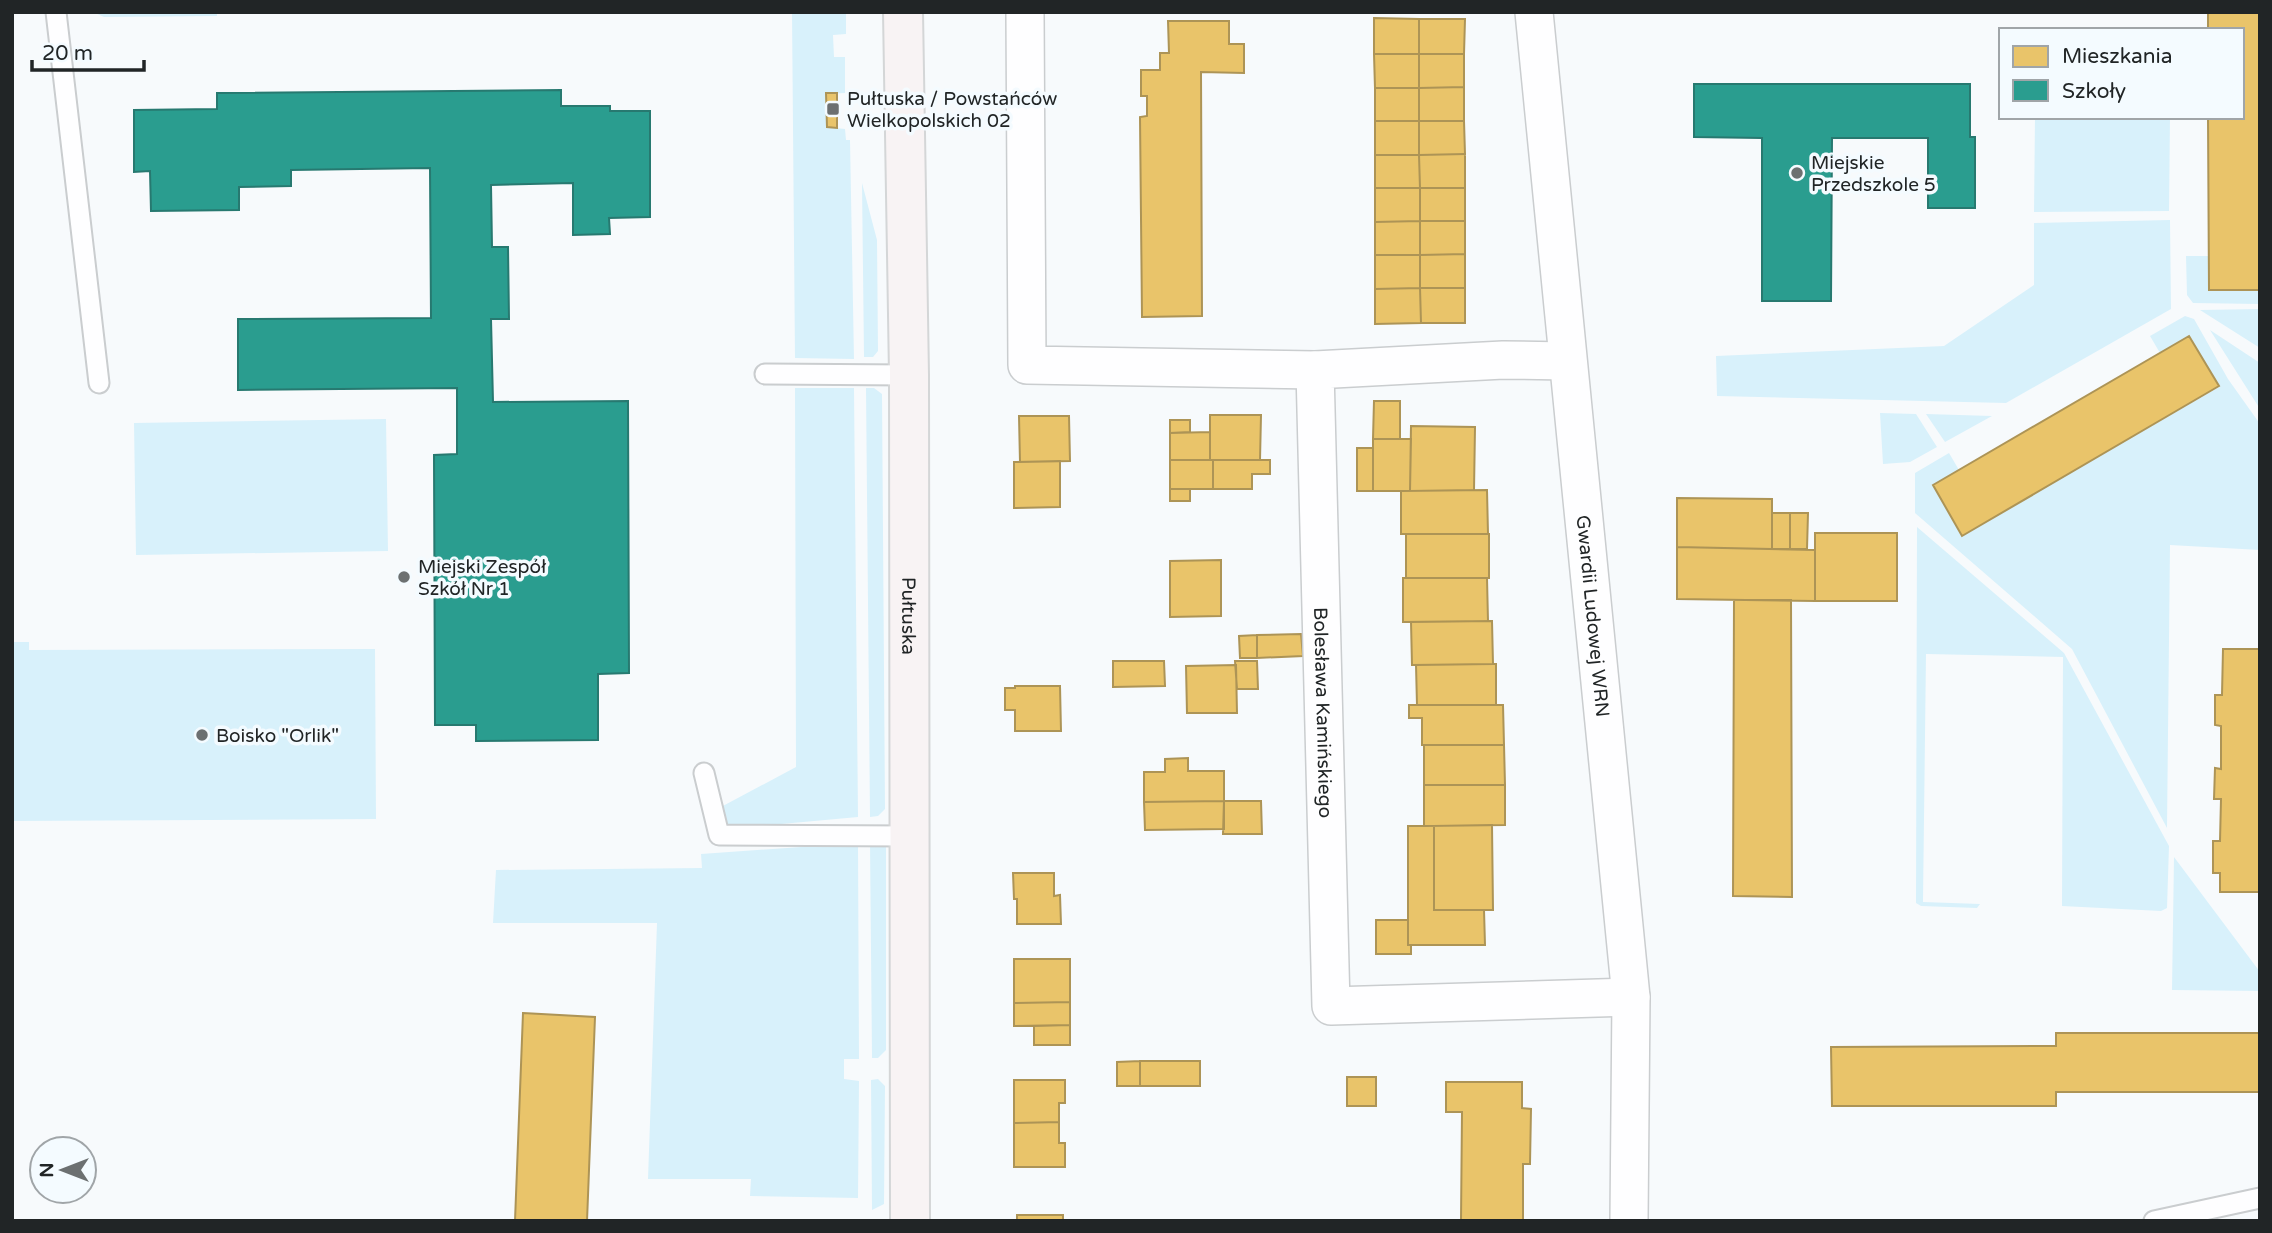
<svg xmlns="http://www.w3.org/2000/svg" width="2272" height="1233" font-family="'Varela Round',sans-serif">
  <style>
    .green { fill: #d8f1fb }
    .homes { fill: #e9c46a; stroke: #ad9456; stroke-width: 2 }
    .schools { fill: #2a9d8f; stroke: #277970; stroke-width: 2 }
    .lines { fill: none; stroke-linecap: round; stroke-linejoin: round }
    .lane-casing { stroke: #cacdcf; stroke-width: 23 }
    .street-casing { stroke: #cacdcf; stroke-width: 40 }
    .primary-casing { stroke: #d4d6d7; stroke-width: 42 }
    .lane { stroke: #fefeff; stroke-width: 19 }
    .street { stroke: #fefeff; stroke-width: 37 }
    .primary { stroke: #f8f3f4; stroke-width: 38 }
    .poi-dot { fill: #6c7071; stroke: #f4fbff; stroke-width: 2.5 }
    .labels { text-anchor: middle; stroke-width: 7; stroke-linejoin: round; paint-order: stroke }
    .poi-label { font-size: 19px; fill: #212526; stroke: #f4fbff; text-anchor: start }
    .street-label { font-size: 19px; fill: #212526; stroke: #f4fbff }
  </style>
  <rect width="100%" height="100%" fill="#f7fafc"/>
  <path class="green" d="M93,12H217V16L104,17Z
    M792,12H846V34L833,35L834,57H845V93L826,94L827,127L845,129L846,140H850L854,359L795,358Z
    M2035,117H2170L2169,211L2034,212Z
    M862,183L877,240L878,351L873,357H864Z
    M2170,220L2171,309L2006,403L1717,396L1716,356L1944,346L2034,285V223Z
    M2186,256H2209V290H2260V304L2193,303L2187,295Z
    M2260,309V348L2200,310Z
    M2185,316L2194,319L2228,379L2260,424V550L2170,545L2167,828L2072,649L1915,513V473L1949,453L1959,470L1963,535L2219,387L2189,336L2160,353L2150,336Z
    M2210,330L2260,363V409Z
    M795,388H854L858,817L727,829L721,807L796,767Z
    M866,388H874L882,394L885,809L878,816L870,817Z
    M1880,413L1916,414L1937,447L1910,462L1883,464Z
    M1926,414L1992,416L1945,442Z
    M386,419L388,551L136,555L134,423Z
    M1917,527L2064,653L2169,846L2167,908L2161,911L2062,906L2063,657L1926,654L1923,902L1980,904L1977,908L1921,906L1916,903Z
    M12,642H29V650L375,649L376,819L12,821Z
    M870,842H878L886,847V1050L878,1058H872Z
    M858,843L859,1059H844V1079L859,1081L858,1198L750,1196L751,1179H648L657,923H493L496,870L702,868L701,854Z
    M2174,857L2260,972V991L2172,990Z
    M878,1079L885,1086L884,1204L872,1210L871,1080Z"/>
  <path class="homes" d="M2208,12H2260V290H2209L2208,117H2242V30H2208Z
    M1374,18L1419,19V54H1374Z
    M1419,19H1465L1464,54H1419Z
    M1168,21H1229V44H1244V73L1201,72L1202,316L1142,317L1140,117L1147,116V96H1141V70H1160V53H1169Z
    M1374,54H1419V88H1375Z
    M1419,54H1464V87L1419,88Z
    M1464,87V121H1419V88Z
    M1375,88H1419V121H1375Z
    M826,93H837V128L827,127Z
    M1375,121H1419V155H1375Z
    M1419,121H1464L1465,154L1419,155Z
    M1465,154V188H1420L1419,155Z
    M1375,155H1419L1420,188H1375Z
    M1375,188H1420V221L1375,222Z
    M1420,188H1465V221H1420Z
    M1420,221V255H1375V222Z
    M1420,221H1465V254L1420,255Z
    M1465,254V288H1420V255Z
    M1375,255H1420V288L1375,289Z
    M1420,288H1465V323H1421Z
    M1420,288L1421,323L1375,324V289Z
    M2189,336L2219,386L1962,536L1933,485Z
    M1374,401H1400V439H1373Z
    M1210,415H1261L1260,460H1210Z
    M1019,416H1069L1070,461L1020,462Z
    M1170,420H1190V432L1170,433Z
    M1411,426L1475,427L1474,490L1410,491Z
    M1210,432V460H1170V433Z
    M1373,439H1411L1410,491H1373Z
    M1357,448H1373V491H1357Z
    M1170,460H1213V489H1170Z
    M1213,460H1270V474H1252V489H1213Z
    M1060,461V507L1014,508V462Z
    M1170,489H1190V501H1170Z
    M1487,490L1488,534H1401V491Z
    M1677,498L1772,499V549L1677,547Z
    M1772,513H1790V549H1772Z
    M1790,513H1808L1807,549H1790Z
    M1815,533H1897V601H1815Z
    M1406,534H1489V578H1406Z
    M1677,547L1815,550V601L1677,599Z
    M1221,560V616L1170,617V561Z
    M1403,578H1487L1488,621L1403,622Z
    M1734,600H1791L1792,897L1733,896Z
    M1492,621L1493,664L1412,665L1411,622Z
    M1301,634L1303,656L1257,658V635Z
    M1257,635V658H1240L1239,636Z
    M2223,649H2260V892H2220V873H2213V841H2220L2221,799H2214L2215,768L2221,769V726L2215,725V695H2222Z
    M1113,661H1164L1165,686L1113,687Z
    M1235,661H1257L1258,689H1237Z
    M1493,664H1496V705H1417L1416,665Z
    M1236,665L1237,713H1187L1186,666Z
    M1015,686H1060L1061,731H1015V710H1005V688H1015Z
    M1409,705H1503L1504,745H1422V718H1409Z
    M1424,745H1504L1505,785H1424Z
    M1188,758V771H1224V801L1144,802V772H1165V759Z
    M1424,785H1505V825L1424,826Z
    M1224,801V829L1145,830L1144,802Z
    M1224,801H1261L1262,834H1223Z
    M1492,825L1493,910H1434V826Z
    M1408,826H1434V910H1484L1485,945H1408Z
    M1013,873H1054V896L1060,895L1061,924H1017V899H1014Z
    M1376,920H1408V945H1411V954H1376Z
    M1014,959H1070V1002L1014,1003Z
    M1070,1002V1025L1014,1026V1003Z
    M523,1013L595,1017L587,1221H515Z
    M1070,1025V1045H1034V1026Z
    M2056,1033H2260V1092H2056V1106H1832L1831,1047L2056,1046Z
    M1140,1061H1200V1086H1140Z
    M1140,1061V1086H1117V1062Z
    M1347,1077H1376V1106H1347Z
    M1014,1080H1065V1103H1059V1122L1014,1123Z
    M1446,1082H1522V1108L1531,1109L1530,1164H1523V1221H1461L1462,1112H1446Z
    M1059,1122V1143H1065V1167H1014V1123Z
    M1017,1215H1063V1221H1017Z"/>
  <path class="schools" d="M1694,84H1970V137H1975V208H1928V138H1832L1831,301H1762V138L1694,137Z
    M561,90V106H610V111H650V217L609,218L610,234L573,235V183L491,185L492,247H508L509,319H491L493,402L628,401L629,673L598,674V740L476,741V725H435L434,455L457,454V388L238,390V319L431,318L430,168L291,170V186L239,187V210L151,211L150,171L134,172V110L217,109V93Z"/>
  <g class="lines">
    <g class="lane-casing">
      <path id="lane" d="M56,12L99,383
        M765,374L909,375
        M704,773L719,835L909,836
        M2154,1221L2260,1198"/>
    </g>
    <g class="street-casing">
      <g id="street">
        <path d="M1025,12L1027,365L1315,370"/>
        <path id="s1" d="M1534,12L1631,997L1629,1221"/>
        <path id="s2" d="M1567,361L1503,360L1315,370L1331,1006L1631,997"/>
      </g>
    </g>
    <g class="primary-casing">
      <g id="primary">
        <path id="s3" d="M903,12L909,375L910,1221"/>
      </g>
    </g>
    <use href="#lane" class="lane"/>
    <use href="#street" class="street"/>
    <use href="#primary" class="primary"/>
  </g>
  <g class="poi-dot">
    <rect x="826" y="102" width="14" height="14" rx="3.5"/>
    <circle cx="1797" cy="173" r="7"/>
    <circle cx="404" cy="577" r="7"/>
    <circle cx="202" cy="735" r="7"/>
  </g>
  <g class="labels">
    <g class="poi-label">
      <text x="847" y="105">Pułtuska / Powstańców<tspan x="847" dy="22">Wielkopolskich 02</tspan></text>
      <text x="1811" y="169">Miejskie<tspan x="1811" dy="22">Przedszkole 5</tspan></text>
      <text x="418" y="573">Miejski Zespół<tspan x="418" dy="22">Szkół Nr 1</tspan></text>
      <text x="216" y="742">Boisko "Orlik"</text>
    </g>
    <g class="street-label">
      <text dy="7" stroke="none"><textPath href="#s3" startOffset="604">Pułtuska</textPath></text>
      <text dy="7" stroke="none"><textPath href="#s1" startOffset="607">Gwardii Ludowej WRN</textPath></text>
      <text dy="7" stroke="none"><textPath href="#s2" startOffset="595">Bolesława Kamińskiego</textPath></text>
    </g>
  </g>
  <rect width="2272" height="1233" fill="none" stroke="#212526" stroke-width="28"/>
  <rect x="1999" y="28" width="245" height="91" fill="#f4fbff" stroke="#a0a5a8" stroke-width="2"/>
  <rect x="2013" y="46" width="35" height="21" fill="#e9c46a" stroke="#a0a5a8" stroke-width="2"/>
  <text x="2062" y="63" font-size="21" fill="#212526">Mieszkania</text>
  <rect x="2013" y="80" width="35" height="21" fill="#2a9d8f" stroke="#a0a5a8" stroke-width="2"/>
  <text x="2062" y="98" font-size="21" fill="#212526">Szkoły</text>
  <g transform="translate(63 1170) rotate(270)"><circle r="33" fill="#f4fbff" stroke="#a0a5a8" stroke-width="2"/>
  <path d="M0-5L12 26L0 18L-12 26Z" fill="#6c7071"/>
  <text y="-10" font-size="19" font-weight="bold" text-anchor="middle" fill="#212526">N</text>
  </g>
  <path d="M32 60v10h112v-10" fill="none" stroke="#212526" stroke-width="3.5"/>
  <text x="42" y="60" font-size="21" fill="#212526" stroke="#f4fbff" stroke-width="5" paint-order="stroke">20 m</text>
</svg>
